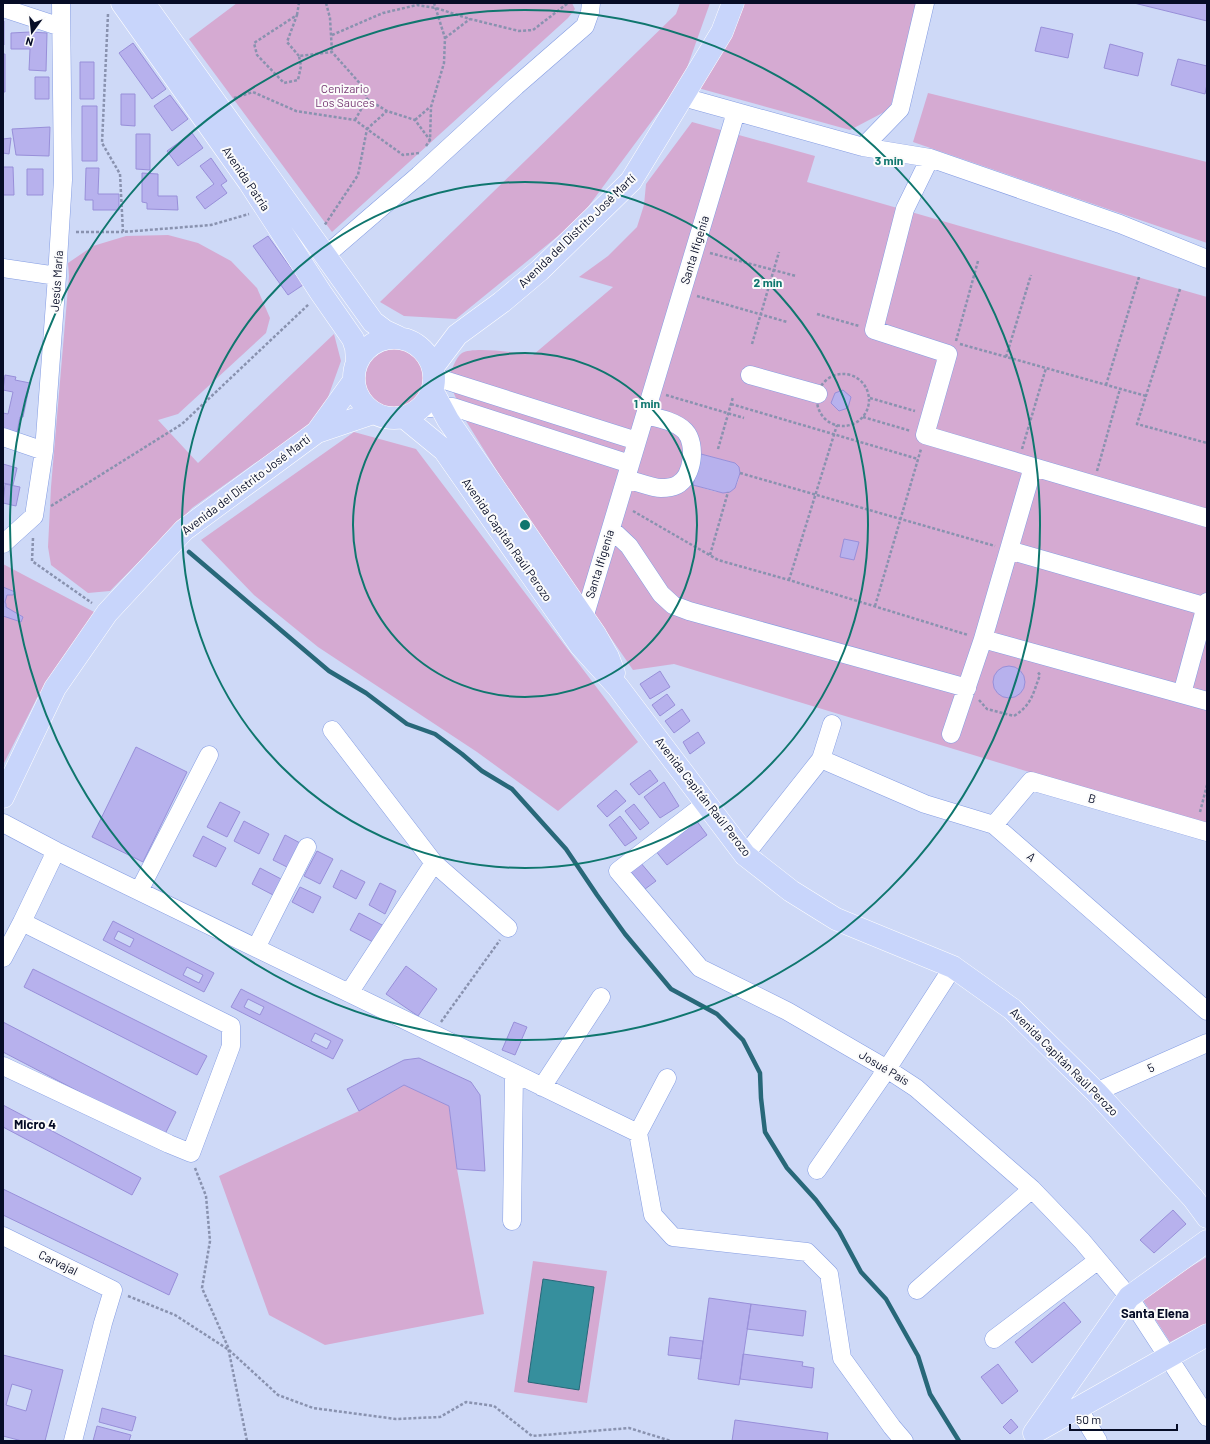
<svg xmlns="http://www.w3.org/2000/svg" width="1210" height="1444" font-family="Barlow,sans-serif">
  <style>
    .green { fill: #d5aad2; fill-rule: evenodd }
    .water { fill: #368f9d; stroke: #286879 }
    .lines { fill: none; stroke-linecap: round; stroke-linejoin: round }
    .stream { stroke: #286879; stroke-width: 4.5 }
    .building { fill: #b7b1ed; stroke: #988fd9; fill-rule: evenodd }
    .minor-casing { stroke: #859de3; stroke-width: 19 }
    .major-casing { stroke: #fff; stroke-width: 23 }
    .path { stroke: #8992af; stroke-width: 2.5; stroke-dasharray: 3 2; stroke-linecap: butt }
    .minor { stroke: #fff; stroke-width: 18 }
    .major { stroke: #c8d5fb; stroke-width: 22 }
    .ring { fill: none; stroke: #0f766e; stroke-width: 2 }
    .labels { text-anchor: middle; stroke-width: 4; stroke-linejoin: round; paint-order: stroke }
    .park-label { font-size: 12px; fill: #773a74; stroke: #fbfbfb }
    .street-label { font-size: 12px; fill: #060c26; stroke: #fbfbfb }
    .neighbourhood-label { font-size: 13px; font-weight: bold; fill: #060c26; stroke: #fbfbfb }
    .centre { fill: #0f766e; stroke: #fbfbfb; stroke-width: 2 }
    .ring-label { font-size: 12px; text-anchor: middle; font-weight: bold; fill: #0f766e; stroke: #fbfbfb; stroke-width: 4; stroke-linejoin: round; paint-order: stroke }
  </style>
  <rect width="100%" height="100%" fill="#ced9f7"/>
  <path class="green" d="M237,3H572L575,9L568,18L332,232L189,39Z
    M680,3H710L683,79L579,219L456,319L404,316L380,302L676,14Z
    M743,3H918L890,109L850,130L698,88Z
    M928,93L1207,162V243L913,142Z
    M692,122L815,156L807,182L1207,297V826L674,664L633,670L507,487L466,421L448,380C451,372 455,358 462,353C474,346 518,353 533,355L613,287L579,277L608,256L637,227L644,205L646,184ZM701,454L735,463C740,469 740,473 738,481C731,501 709,489 693,485Z
    M168,235L198,243L231,261L257,288L270,318L266,333L178,414L158,420L198,463L334,334L341,361L327,400L302,434L255,463L192,508L110,591L88,593L51,565L48,547L51,487L69,276L68,263L93,246L126,236Z
    M365 380a31 31 0 1 1 62 0a31 31 0 1 1-62 0Z
    M354,432L416,449L638,742L558,811L477,752L318,647L254,595L201,540Z
    M3,564L96,613L37,698L3,765Z
    M404,1085L449,1106L457,1169L484,1314L325,1345L269,1315L219,1176L359,1111Z
    M1207,1257V1323L1170,1342L1141,1297Z
    M533,1261L607,1271L587,1403L514,1392Z"/>
  <path class="water" d="M543,1279L594,1287L579,1390L528,1382Z"/>
  <g class="lines">
    <path class="stream" d="M189,552L329,671L366,693L407,724L435,734L462,754L482,771L512,789L566,849L597,895L625,934L671,989L717,1014L743,1040L760,1073L761,1098L765,1132L787,1168L816,1200L839,1231L861,1272L886,1299L918,1356L930,1394L959,1441"/>
  </g>
  <path class="building" d="M1134,3H1207V21Z
    M3,21H4V45H3Z
    M1041,27L1073,34L1068,58L1035,51Z
    M30,32L47,33L46,71L29,70L30,49H11V33Z
    M133,43L166,89L152,99L119,53Z
    M1110,44L1143,53L1138,76L1104,68Z
    M3,54H5V92H3Z
    M1178,59L1207,66V84L1205,94L1171,85Z
    M80,62H94V99H80Z
    M35,77H49V99H35Z
    M121,94H135V126L121,125Z
    M170,95L188,119L172,131L154,106Z
    M82,106H97V161H82Z
    M50,127L49,156L16,155L12,129Z
    M192,133L203,148L178,166L167,151Z
    M136,134H150V170L136,169Z
    M11,138L9,154L3,153V139Z
    M211,158L227,181L221,185L227,193L205,209L196,197L214,184L200,166Z
    M3,167H13L14,195H3Z
    M86,168H99L98,194H119V210H93V200H85Z
    M27,169H43V195H27Z
    M142,173L158,174V196H177L178,210L147,209V203L142,202Z
    M268,236L303,285L288,295L253,246Z
    M5,375L16,377L15,380L30,383L23,417H20L17,432L3,429V413L8,414L13,392L3,390Z
    M843,390L851,397L848,408L839,411L831,403L835,393Z
    M701,454L735,463L739,467L740,473L735,488L730,492L723,493L693,485Z
    M3,464L17,468L13,485L3,483Z
    M5,484L20,487L16,506L3,503Z
    M844,539L859,542L854,560L840,557Z
    M3,587L15,592L13,595H7L5,602L6,604V607L23,617L21,622L3,616Z
    M993 682a16 16 0 1 1 32 0a16 16 0 1 1-32 0Z
    M660,671L670,687L650,699L640,684Z
    M667,694L675,705L660,716L652,705Z
    M682,709L690,721L674,733L665,721Z
    M698,732L705,743L690,754L683,742Z
    M136,747L187,772L143,862L92,837Z
    M650,770L658,781L639,795L630,784Z
    M664,782L679,806L660,818L644,797Z
    M616,790L626,801L607,817L597,806Z
    M220,802L240,812L227,837L207,827Z
    M634,804L649,823L640,830L625,811Z
    M620,816L637,838L625,846L609,825Z
    M696,820L707,835L667,865L655,850Z
    M244,821L269,834L259,854L234,841Z
    M285,835L302,844L289,868L273,860Z
    M203,836L226,848L216,867L193,856Z
    M317,851L333,859L320,884L304,876Z
    M640,862L656,881L645,889L630,871Z
    M260,868L283,880L275,896L252,884Z
    M341,870L365,882L356,899L333,887Z
    M380,883L396,891L385,914L369,905Z
    M300,887L321,897L313,913L292,902Z
    M359,913L384,926L375,943L350,930Z
    M113,921L214,973L204,992L103,940Z
    M118,931L134,939L130,947L114,939Z
    M406,966L437,989L418,1016L386,994Z
    M187,967L203,975L199,983L183,975Z
    M33,969L207,1056L197,1075L24,987Z
    M241,989L343,1040L333,1059L231,1007Z
    M248,999L264,1007L260,1015L244,1007Z
    M3,1022L176,1112L164,1136L3,1052Z
    M514,1022L527,1027L515,1055L502,1050Z
    M315,1033L331,1041L327,1049L311,1041Z
    M419,1058L471,1082L480,1095L485,1171L457,1169L449,1106L404,1085L359,1111L347,1089L404,1060Z
    M3,1105L141,1178L132,1195L3,1127Z
    M3,1189L178,1274L169,1295L3,1215Z
    M1173,1210L1186,1224L1154,1253L1140,1240Z
    M709,1298L751,1304L739,1385L698,1379Z
    M1064,1302L1081,1322L1032,1363L1015,1342Z
    M751,1304L806,1311L803,1336L747,1329Z
    M670,1337L703,1341L701,1359L668,1355Z
    M743,1354L803,1362L802,1366L814,1368L812,1388L740,1379Z
    M3,1355L63,1370L45,1441H22L3,1436ZM12,1384L32,1390L26,1411L6,1405Z
    M998,1364L1018,1391L1002,1404L981,1377Z
    M102,1408L136,1417L132,1431L99,1422Z
    M1011,1419L1018,1427L1010,1434L1003,1427Z
    M735,1420L828,1433L827,1441H732Z
    M97,1426L131,1435L129,1441H93Z"/>
  <g class="lines">
    <g class="minor-casing">
      <path id="minor" d="M3,8L61,27
        M683,97L863,147L930,158L1120,224L1207,259
        M863,147L900,109L925,3
        M930,158L905,209L874,330L948,354L925,435L1207,518
        M325,256L419,175L516,86L585,26L590,12L591,3
        M3,268L57,276
        M750,375L818,394
        M435,377L637,441
        M421,409L440,407H453L630,464
        M3,437L44,451
        M626,479C635,481 653,488 661,488C665,488 673,487 677,485C693,477 697,444 685,431C675,421 658,418 645,415
        M611,529L629,546L661,594L673,605L689,611L967,688
        M3,544L34,516L44,451L57,276L63,180L61,3
        M1009,550L1207,607
        M584,618L736,112
        M983,639L1207,701
        M1182,694L1207,602
        M332,730L434,863L508,928
        M951,734L983,639L1033,467
        M821,759L925,804L994,825L1207,1011
        M705,804L618,871L700,968L787,1011L887,1069L916,1088L1032,1189L1082,1241L1129,1297L1207,1417
        M3,823L56,851L638,1133L653,1215L673,1237L807,1252L829,1274L842,1358L892,1427L904,1441
        M994,825L1031,781L1207,832
        M745,855L821,759L832,724
        M139,891L209,755
        M256,948L307,847
        M3,958L22,922L56,851
        M349,993L434,863
        M3,1066L169,1144L191,1153L231,1046V1026L22,922
        M542,1087L601,997
        M1096,1092L1207,1043
        M638,1133L667,1078
        M817,1170L887,1069L953,967
        M512,1221L514,1073
        M3,1236L113,1290L103,1323L73,1441
        M917,1290L1032,1189
        M994,1339L1097,1261
        M1078,1408L1098,1441"/>
    </g>
    <g class="major-casing">
      <path id="major" d="M122,3L249,182L321,293L353,339L356,348L357,361
        M144,3L373,322L385,331L398,337
        M354 378a40 40 0 1 1 80 0a40 40 0 1 1-80 0Z
        M433,367L457,335L502,302L540,270L631,181L722,32L733,3
        M433,392L448,420L595,634L608,657L614,673
        M405,418L444,450L580,645L618,687L745,855L791,891L836,919L953,967L1012,1009L1096,1092L1193,1198L1207,1217
        M317,432L373,413
        M3,797L55,688L107,613L184,530L317,432L353,382
        M1039,1430L1207,1335
        M1034,1433L1129,1297L1207,1241"/>
    </g>
    <path class="path" d="M326,3L330,18L332,52
      M108,14L102,143L120,174L123,232L211,225L249,214
      M297,15L299,3
      M332,35L383,13L417,5L436,8L470,19L519,31L533,30L568,3
      M445,38L470,19
      M299,56L287,42L297,15L254,43L257,55L284,83L298,80L301,66L299,56L332,52L364,88L367,99
      M234,98L253,92L296,111L355,120L367,129L358,175L324,226
      M355,120L367,99L387,111
      M415,120L430,107
      M426,146L430,140L431,107L444,63L445,38L434,3
      M419,153L403,155L367,129L387,111L415,120L430,140
      M76,232H123
      M710,253L796,276
      M1180,289L1137,424L1207,443
      M697,296L787,322
      M817,314L859,326
      M956,341L978,261
      M752,344L779,252
      M960,344L1146,396
      M1006,357L1031,275
      M817 400a26 26 0 1 1 52 0a26 26 0 1 1-52 0Z
      M1106,385L1139,277
      M666,395L744,418
      M870,398L915,411
      M731,404L918,459
      M863,417L911,431
      M718,449L733,397
      M1022,449L1046,368
      M1097,471L1120,389
      M740,473L995,546
      M51,506L182,424L309,304
      M633,511L718,560L789,580L968,635
      M33,538L32,561L92,603
      M710,555L728,492
      M789,580L837,425
      M875,606L921,449
      M979,700L987,709L1014,716C1032,705 1033,693 1040,675L1037,671
      M1200,812L1207,785
      M441,1022L500,940
      M195,1168L206,1196L210,1241L202,1288L228,1347L247,1441
      M128,1296L175,1315L229,1350L278,1395L313,1408L396,1419L440,1417L466,1402L494,1406L532,1436L629,1428L671,1441"/>
    <use href="#minor" class="minor"/>
    <use href="#major" class="major"/>
  </g>
  <g class="ring">
    <circle cx="525" cy="525" r="172"/>
    <circle cx="525" cy="525" r="343"/>
    <circle cx="525" cy="525" r="515"/>
  </g>
  <g class="labels">
    <g class="park-label">
      <text x="345" y="93">Cenizario<tspan x="345" dy="14">Los Sauces</tspan></text>
    </g>
    <g class="street-label">
      <text transform="translate(246 179) rotate(56)" y="4">Avenida Patria</text>
      <text transform="translate(577 231) rotate(-44)" y="4">Avenida del Distrito José Martí</text>
      <text transform="translate(695 250) rotate(-73)" y="4">Santa Ifigenia</text>
      <text transform="translate(57 281) rotate(-86)" y="4">Jesús María</text>
      <text transform="translate(246 485) rotate(-37)" y="4">Avenida del Distrito José Martí</text>
      <text transform="translate(507 540) rotate(55)" y="4">Avenida Capitán Raúl Perozo</text>
      <text transform="translate(600 564) rotate(-73)" y="4">Santa Ifigenia</text>
      <text transform="translate(703 797) rotate(52)" y="4">Avenida Capitán Raúl Perozo</text>
      <text transform="translate(1092 799) rotate(16)" y="4">B</text>
      <text transform="translate(1031 857) rotate(41)" y="4">A</text>
      <text transform="translate(1064 1062) rotate(45)" y="4">Avenida Capitán Raúl Perozo</text>
      <text transform="translate(884 1068) rotate(31)" y="4">Josué País</text>
      <text transform="translate(1151 1068) rotate(-24)" y="4">5</text>
      <text transform="translate(58 1263) rotate(26)" y="4">Carvajal</text>
    </g>
    <g class="neighbourhood-label">
      <text x="35" y="1129">Micro 4</text>
      <text x="1155" y="1318">Santa Elena</text>
    </g>
  </g>
  <circle cx="525" cy="525" r="6" class="centre"/>
  <g class="ring-label">
    <text x="889" y="165">3 min</text>
    <text x="768" y="287">2 min</text>
    <text x="647" y="408">1 min</text>
  </g>
  <rect width="1210" height="1444" fill="none" stroke="#060c26" stroke-width="8"/>
  <g transform="translate(32 32) rotate(195)" stroke="#fbfbfb" stroke-width="3" paint-order="stroke">
  <path d="M0-3L7 15L0 10L-7 15Z" fill="#060c26"/>
  <text y="-6" font-size="11" font-weight="bold" text-anchor="middle" fill="#060c26">N</text>
  </g>
  <path d="M1070 1424v6h107v-6" fill="none" stroke="#060c26" stroke-width="2"/>
  <text x="1076" y="1424" font-size="12" fill="#060c26" stroke="#fbfbfb" stroke-width="3" paint-order="stroke">50 m</text>
</svg>
